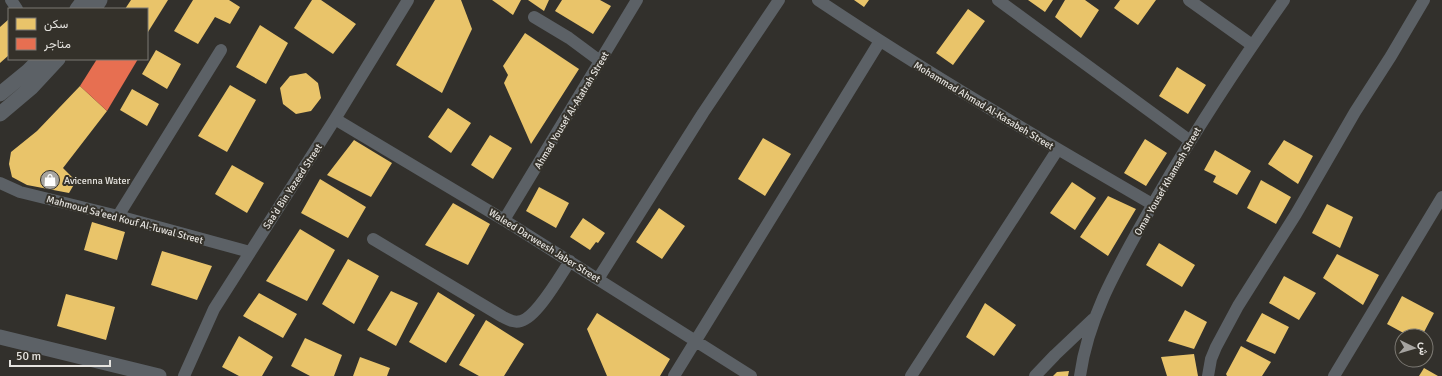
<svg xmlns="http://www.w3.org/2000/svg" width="1442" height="376" font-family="Signika,Vazirmatn,sans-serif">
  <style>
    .homes { fill: #e9c46a }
    .shops { fill: #e76f51 }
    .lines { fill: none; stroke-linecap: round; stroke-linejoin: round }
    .minor { stroke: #5c6166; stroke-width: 12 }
    .tertiary { stroke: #5c6166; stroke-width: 15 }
    .labels { text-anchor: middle; stroke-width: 4; stroke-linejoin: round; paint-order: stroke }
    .street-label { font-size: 10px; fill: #e5e3df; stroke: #34312a }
    .poi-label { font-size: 10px; fill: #e5e3df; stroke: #34312a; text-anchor: start }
  </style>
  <rect width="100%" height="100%" fill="#32302c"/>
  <path class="homes" d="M131,0H168L148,32L147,31V9H125Z
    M193,0H229L240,7L230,24L215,17L198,44L174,31Z
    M312,0H321L356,24L333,54L294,28Z
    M435,0H461L472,29L442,93L396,65Z
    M492,0H521L513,15Z
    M528,0H549L544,11Z
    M562,0H600L611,6L593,34L555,11Z
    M854,0H869L864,7Z
    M1028,0H1053L1045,12Z
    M1065,0H1085L1099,10L1081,38L1055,17Z
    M1120,0H1156L1138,25L1114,8Z
    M968,9L985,21L953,65L936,53Z
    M9,19V55L0,63V27Z
    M260,25L288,43L266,84L236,67Z
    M525,33L579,69L531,144L504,83L508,75L503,66Z
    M156,50L181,64L167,89L142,74Z
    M1177,67L1206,85L1188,114L1159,96Z
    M306,73L318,83L321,98L311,111L296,114L283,104L280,88L290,76Z
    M230,85L256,100L227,152L198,136Z
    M80,86L107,111L63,168L76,181L69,193L27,185L12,177L9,164L11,152L37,131Z
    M132,89L159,104L147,126L120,110Z
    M448,108L471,123L451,153L428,137Z
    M490,135L512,148L493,179L471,165Z
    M763,138L791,154L765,196L738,179Z
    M1145,139L1167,153L1146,186L1124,173Z
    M354,140L392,163L371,197L327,175Z
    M1284,140L1313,156L1298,184L1268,164Z
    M1215,150L1251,171L1237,195L1213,182L1216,176L1204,170Z
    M232,165L264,183L247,213L215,194Z
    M320,179L366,207L348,238L301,213Z
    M1261,180L1291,197L1276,224L1247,208Z
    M1072,182L1096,198L1075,230L1050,213Z
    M539,187L569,203L556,228L526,211Z
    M1108,196L1136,209L1108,256L1080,237Z
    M453,203L490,224L468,265L425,245Z
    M1327,204L1353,217L1340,248L1312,233Z
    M659,208L685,226L662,259L636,242Z
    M583,218L605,233L598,243L596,242L590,250L570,237Z
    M92,222L125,232L117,260L84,250Z
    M300,229L335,250L307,301L266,281Z
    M1159,243L1195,265L1182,287L1146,265Z
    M162,251L212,266L197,300L151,285Z
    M1337,254L1379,275L1363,305L1323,278Z
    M348,259L379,276L354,324L322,304Z
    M1284,276L1316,293L1299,320L1269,303Z
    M391,291L418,303L396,346L367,330Z
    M438,292L475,315L446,363L409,342Z
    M259,293L297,314L283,338L243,316Z
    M66,294L115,307L106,340L57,326Z
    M1402,296L1434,313L1422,336H1409L1387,324Z
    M985,303L1016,325L994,356L966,337Z
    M1185,310L1207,322L1194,349L1168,341Z
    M597,313L670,359L660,376H607L587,329Z
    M1262,313L1289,327L1275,354L1246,341Z
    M486,320L524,344L504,376H479L459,365Z
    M239,336L273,357L262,376H239L222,367Z
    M305,338L342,355L334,376H310L291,366Z
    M1241,346L1271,362L1262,376H1227L1226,374Z
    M1194,354L1198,376H1167L1161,357Z
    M360,357L390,368L387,376H353Z
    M1424,368L1438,376H1419Z
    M1069,371L1068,376H1053L1057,372Z"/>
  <path class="shops" d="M97,59H138L107,111L80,86Z"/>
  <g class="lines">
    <path class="minor" d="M11,0L17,9
      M818,0C927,73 1040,139 1152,204
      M998,0L1189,140
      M1189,0L1252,45
      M534,17L569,38L600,61
      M335,119L504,220L751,376
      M0,183L20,192L118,216L250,252
      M118,216L221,50
      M504,220L637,0
      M373,239L503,317C509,320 514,323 521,321C537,317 560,276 570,261
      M598,279L703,113L779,0
      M184,376L214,309L335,119L408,0
      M674,376L880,41
      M911,376L1058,149
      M1035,376L1055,355L1093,319
      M1080,376C1088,318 1116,270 1144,220C1186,144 1234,71 1284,0
      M1208,376L1211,359L1216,347L1238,306L1296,214L1355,112L1391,56L1424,0
      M1334,376L1442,197"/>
    <path class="tertiary" d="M77,9L84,0
      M94,9L100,0
      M0,94L28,71L40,59
      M0,114L32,87L58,59
      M0,337L159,376"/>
  </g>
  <defs>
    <g id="shop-disc" transform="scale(1)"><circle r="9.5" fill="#a6a4a0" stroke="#34312a"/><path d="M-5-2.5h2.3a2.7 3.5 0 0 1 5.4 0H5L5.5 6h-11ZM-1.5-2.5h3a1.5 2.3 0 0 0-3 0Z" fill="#fff"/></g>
  </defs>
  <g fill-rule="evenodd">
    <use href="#shop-disc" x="50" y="180"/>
  </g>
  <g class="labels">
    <g class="street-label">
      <text transform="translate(984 105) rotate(31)" y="4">Mohammad Ahmad Al-Kasabeh Street</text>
      <text transform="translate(571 110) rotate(-59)" y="4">Ahmad Yousef Al-Atatrah Street</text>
      <text transform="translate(1167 181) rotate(-60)" y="4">Omar Yousef Khamash Street</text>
      <text transform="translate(292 186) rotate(-57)" y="4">Saa'd Bin Yazeed Street</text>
      <text transform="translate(125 219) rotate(15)" y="4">Mahmoud Sa'eed Kouf Al-Tuwal Street</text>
      <text transform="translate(545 245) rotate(32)" y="4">Waleed Darweesh Jaber Street</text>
    </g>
    <g class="poi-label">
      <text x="64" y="184">Avicenna Water</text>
    </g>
  </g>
  <rect x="8" y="8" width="140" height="52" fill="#34312a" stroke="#7b7872"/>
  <rect x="16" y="18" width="20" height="12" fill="#e9c46a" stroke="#7b7872"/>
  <text x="44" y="28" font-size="12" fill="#e5e3df">سكن</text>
  <rect x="16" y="38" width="20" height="12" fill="#e76f51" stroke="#7b7872"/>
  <text x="44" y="48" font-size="12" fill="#e5e3df">متاجر</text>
  <g transform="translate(1414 348) rotate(95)"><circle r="19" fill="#34312a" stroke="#7b7872"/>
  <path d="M0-3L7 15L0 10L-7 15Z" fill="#a6a4a0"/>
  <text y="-6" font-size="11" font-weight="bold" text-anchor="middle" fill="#e5e3df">ش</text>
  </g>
  <path d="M10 360v6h100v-6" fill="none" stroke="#e5e3df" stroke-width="2"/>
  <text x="16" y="360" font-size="12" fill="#e5e3df" stroke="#34312a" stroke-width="3" paint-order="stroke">50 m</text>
</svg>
